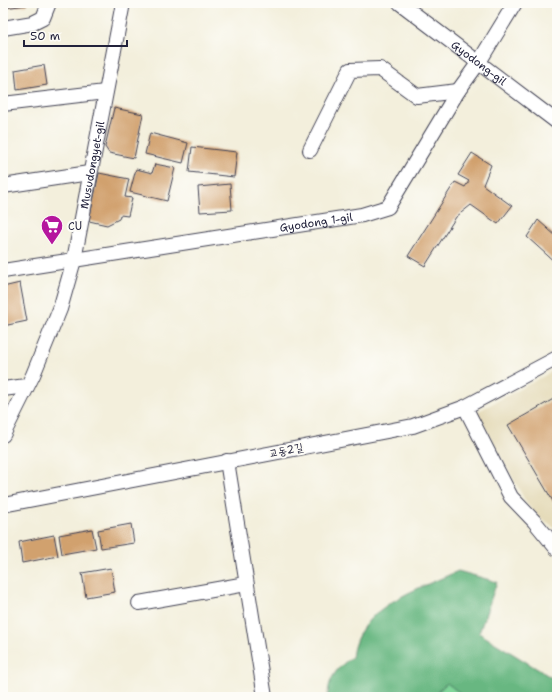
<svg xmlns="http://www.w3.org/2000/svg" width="560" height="700" font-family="'Shantell Sans','Poor Story',sans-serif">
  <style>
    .built { fill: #e5dbba }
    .green { fill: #80d699; stroke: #517c6a }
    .forest { fill: #68b781; stroke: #456c5e }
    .building { fill: #d1a16e }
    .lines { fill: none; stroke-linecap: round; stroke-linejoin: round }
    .minor-casing { stroke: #414153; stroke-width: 16 }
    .minor { stroke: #fff; stroke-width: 14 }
    .labels { text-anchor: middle; stroke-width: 4; stroke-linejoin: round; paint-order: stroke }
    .street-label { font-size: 11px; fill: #22223b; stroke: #fdfcf7 }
    .poi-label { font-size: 11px; fill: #22223b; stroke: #fdfcf7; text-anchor: start }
  </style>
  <rect width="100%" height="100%" fill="#fdfcf7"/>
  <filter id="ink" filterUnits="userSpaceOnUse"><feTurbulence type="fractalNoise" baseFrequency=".025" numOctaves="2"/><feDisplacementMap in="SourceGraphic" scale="8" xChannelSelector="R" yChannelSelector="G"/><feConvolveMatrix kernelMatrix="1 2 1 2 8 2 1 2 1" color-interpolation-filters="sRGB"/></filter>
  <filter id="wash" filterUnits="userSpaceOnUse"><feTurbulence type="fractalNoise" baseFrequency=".012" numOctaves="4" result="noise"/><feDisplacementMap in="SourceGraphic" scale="16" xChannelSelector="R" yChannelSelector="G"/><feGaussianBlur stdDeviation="0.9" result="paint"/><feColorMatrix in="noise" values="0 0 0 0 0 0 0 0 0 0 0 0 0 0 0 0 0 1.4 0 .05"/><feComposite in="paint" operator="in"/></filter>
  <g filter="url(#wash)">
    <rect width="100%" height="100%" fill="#f3efdc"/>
    <path class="built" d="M557,369V529L538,516L527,504L477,412Z"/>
    <path class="green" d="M447,683L465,697H432Z"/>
    <path class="forest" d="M458,571L497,582L479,633L557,681V697H465L447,683L432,697H328C328,678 337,668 352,657C358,606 417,590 458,571Z"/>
    <g id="blocks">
      <path class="building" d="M3,3H27V5L4,8Z
        M44,65L47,85L17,90L15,70Z
        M114,108L143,114L134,158L109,153L105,147Z
        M150,133L188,143L183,163L145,154Z
        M192,147L237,152L234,177L189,172Z
        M472,153L491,165L483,185L512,206L498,224L471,205L456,217L425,266L408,256L455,182L465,187L469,181L458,175Z
        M155,164L175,168L167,201L130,192L136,169L152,173Z
        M99,173L129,179L125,197L132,198L128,216L120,215L119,219L107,225L89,221Z
        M230,184L232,210L200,212L198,187Z
        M538,220L557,237V264L527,237Z
        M20,283L27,321L3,326V287Z
        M557,397V501L554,503L508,425Z
        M131,524L134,543L101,548L98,530Z
        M92,529L96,548L62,554L59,535Z
        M54,535L58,556L22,563L19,542Z
        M111,568L115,592L86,597L82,573Z"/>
    </g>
  </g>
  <g filter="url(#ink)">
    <use href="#blocks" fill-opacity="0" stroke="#414153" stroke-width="1"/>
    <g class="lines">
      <g class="minor-casing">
        <g id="minor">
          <path id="s1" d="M400,3L557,122"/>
          <path d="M3,28L33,23L43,18L49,3"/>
          <path d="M3,104L105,92"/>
          <path d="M310,150L350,70L380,69L417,96L458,91"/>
          <path d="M3,186L89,173"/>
          <path id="s2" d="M3,271L362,215L388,207L458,91L479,62L515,3"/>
          <path d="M3,389L26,386"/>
          <path d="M465,407L511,497L534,521L557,549"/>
          <path id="s3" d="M3,435L33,375L60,309L74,260L123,3"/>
          <path d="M227,461L265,697"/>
          <path d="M3,505L413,426L465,407L557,358"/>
          <path d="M139,603L246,584"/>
        </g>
      </g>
      <use href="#minor" class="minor"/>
    </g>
  </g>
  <defs>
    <g id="supermarket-pin" transform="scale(1.15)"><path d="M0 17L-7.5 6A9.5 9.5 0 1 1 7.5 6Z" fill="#b5179e" stroke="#fdfcf7"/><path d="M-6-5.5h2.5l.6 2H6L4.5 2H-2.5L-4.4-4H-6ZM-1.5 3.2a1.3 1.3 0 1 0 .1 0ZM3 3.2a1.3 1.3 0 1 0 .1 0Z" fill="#fff"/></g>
  </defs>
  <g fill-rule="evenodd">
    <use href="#supermarket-pin" x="52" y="226"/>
  </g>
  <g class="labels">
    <g class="street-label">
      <text dy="4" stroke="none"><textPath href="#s1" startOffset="99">Gyodong-gil</textPath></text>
      <text dy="4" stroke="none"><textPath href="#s3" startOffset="286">Musudongyet-gil</textPath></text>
      <text dy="4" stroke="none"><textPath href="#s2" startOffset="317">Gyodong 1-gil</textPath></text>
      <text transform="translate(286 450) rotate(-11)" y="4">교동2길</text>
    </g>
    <g class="poi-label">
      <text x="68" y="230">CU</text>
    </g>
  </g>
  <rect width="560" height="700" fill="none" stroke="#fdfcf7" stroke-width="16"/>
  <path d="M24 40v6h103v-6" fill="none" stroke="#22223b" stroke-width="2"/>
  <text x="30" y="40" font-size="12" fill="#22223b" stroke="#fdfcf7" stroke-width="3" paint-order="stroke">50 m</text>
</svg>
